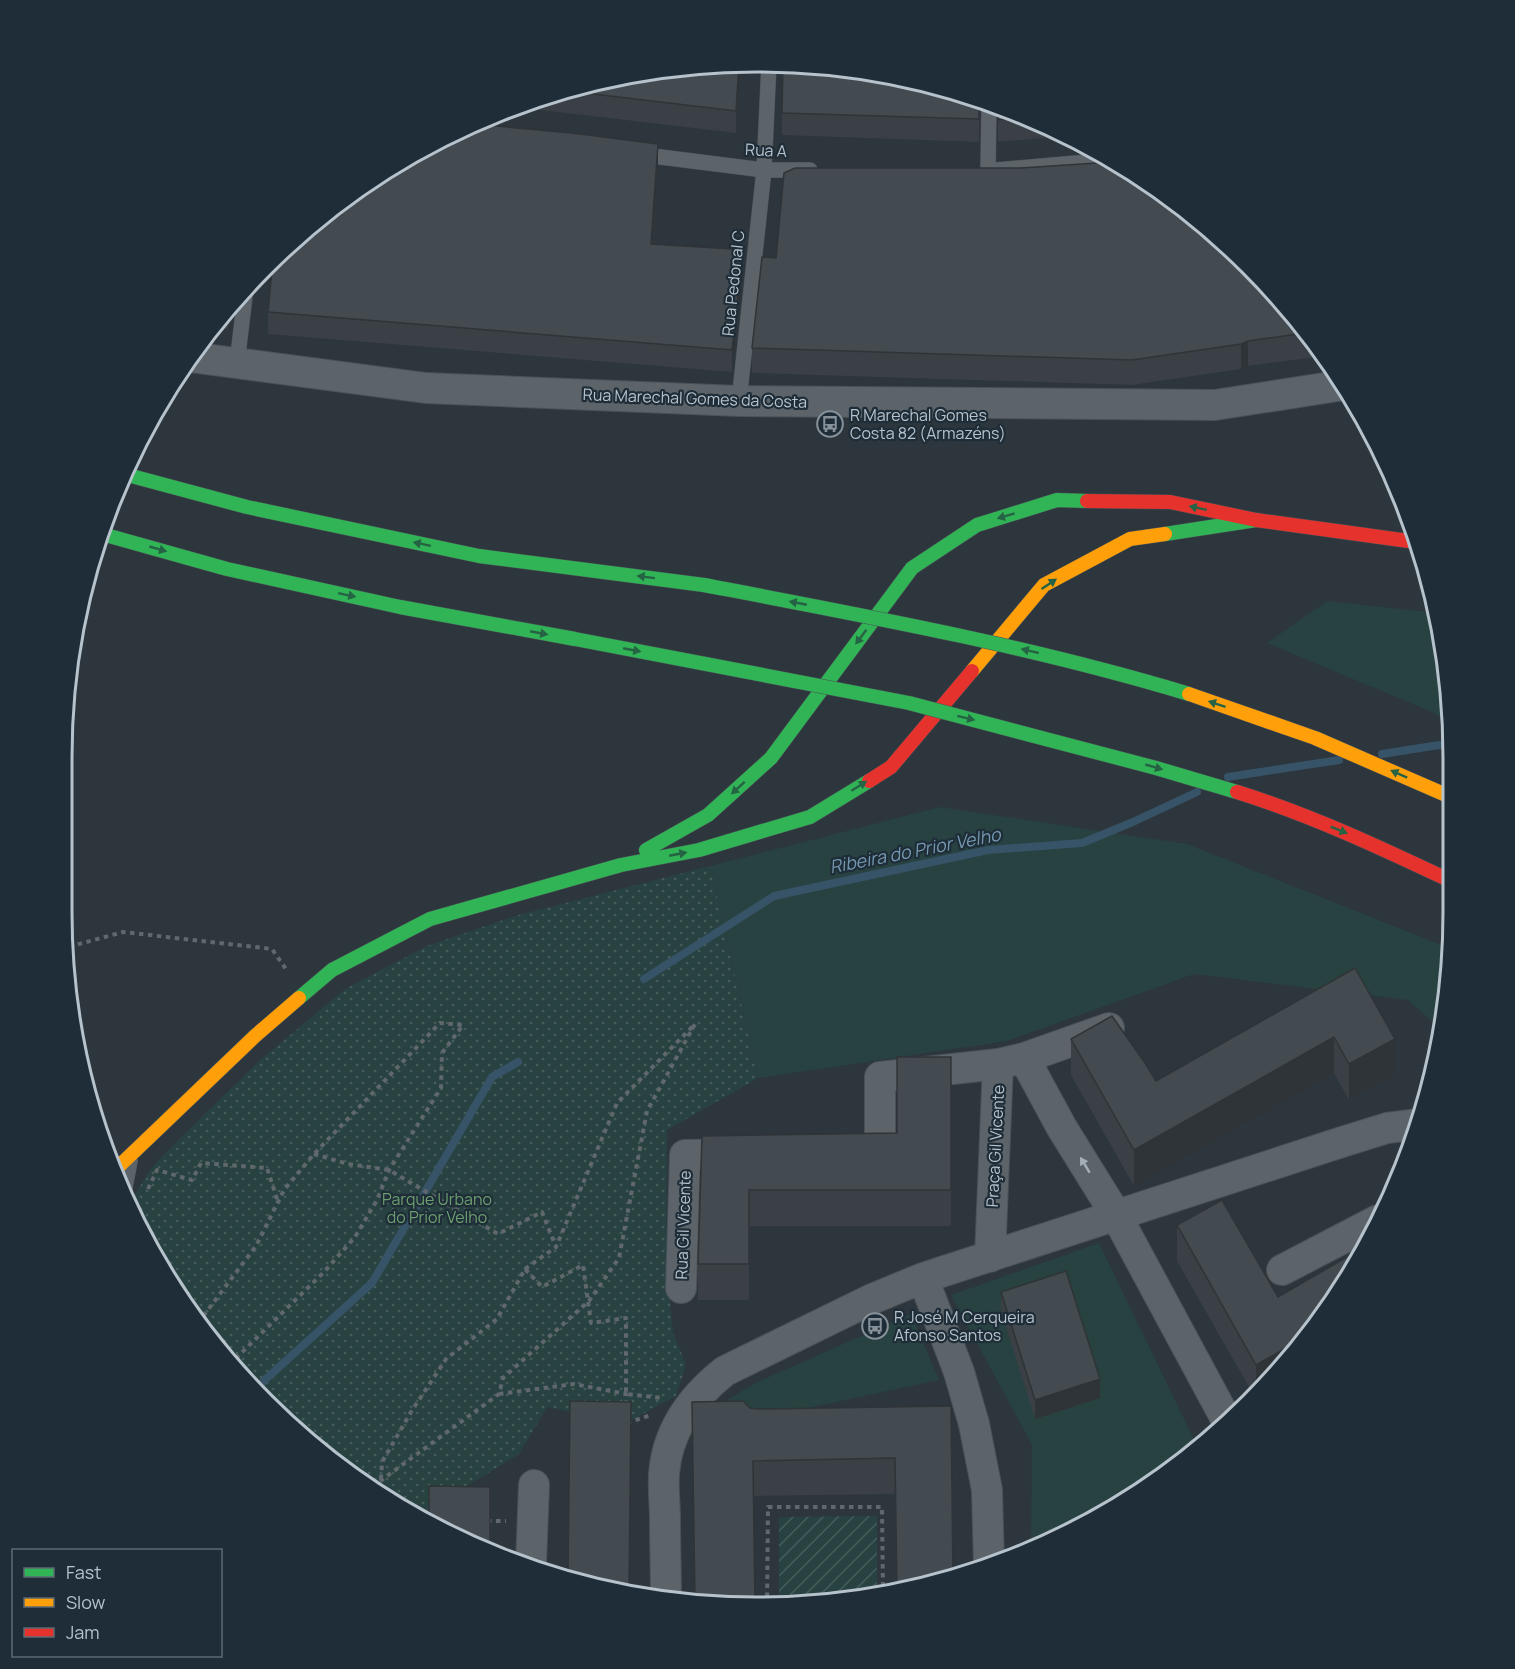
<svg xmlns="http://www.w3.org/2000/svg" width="1515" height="1669" font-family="Manrope,sans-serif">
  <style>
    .grass { fill: #284241 }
    .park { fill: url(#park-dots) }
    .garden { fill: url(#garden-furrows) }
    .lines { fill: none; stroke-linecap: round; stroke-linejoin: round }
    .stream { stroke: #375367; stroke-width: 8 }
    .lane-casing { stroke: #4a5156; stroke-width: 16 }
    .street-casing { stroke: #4a5156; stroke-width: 32 }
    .fast-casing { stroke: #4a5156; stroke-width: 15 }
    .slow-casing { stroke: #4a5156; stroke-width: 15 }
    .jam-casing { stroke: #4a5156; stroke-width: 15 }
    .path { stroke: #60686d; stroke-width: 4; stroke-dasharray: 4.5 4.5; stroke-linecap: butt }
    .lane { stroke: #5c6469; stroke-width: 15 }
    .street { stroke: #5c6469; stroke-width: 30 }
    .fast { stroke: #30b455; stroke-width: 14 }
    .slow { stroke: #ff9f0a; stroke-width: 14 }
    .jam { stroke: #e5322d; stroke-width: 14 }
    .fast-bridge-casing { stroke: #495257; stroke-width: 15; stroke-linecap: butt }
    .slow-bridge-casing { stroke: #495257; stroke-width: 15; stroke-linecap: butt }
    .jam-bridge-casing { stroke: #495257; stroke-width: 15; stroke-linecap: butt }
    .fast-bridge { stroke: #30b455; stroke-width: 14 }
    .slow-bridge { stroke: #ff9f0a; stroke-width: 14 }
    .jam-bridge { stroke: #e5322d; stroke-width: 14 }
    .wall { fill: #3a4045 }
    .shaded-wall { fill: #2f3438 }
    .building { fill: #434b50; stroke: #2f3438; stroke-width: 1.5 }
    .oneway { fill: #256344 }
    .oneway2 { fill: #a4afb8 }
    .labels { text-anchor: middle; stroke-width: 4.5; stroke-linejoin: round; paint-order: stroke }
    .street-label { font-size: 16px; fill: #b6c2cc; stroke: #1e2d38 }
    .poi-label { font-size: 16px; fill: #b6c2cc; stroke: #1e2d38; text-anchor: start }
    .park-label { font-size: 16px; fill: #6c9e6f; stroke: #1e2d38 }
    .water-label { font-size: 18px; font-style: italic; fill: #7598b1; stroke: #1e2d38 }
    .rim { fill: none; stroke: #b6c2cc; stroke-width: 3 }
  </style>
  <defs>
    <pattern id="park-dots" width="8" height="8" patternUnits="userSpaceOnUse" patternTransform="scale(1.5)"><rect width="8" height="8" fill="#284241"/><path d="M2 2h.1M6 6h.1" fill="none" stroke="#455c5b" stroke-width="1.8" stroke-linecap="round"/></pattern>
    <pattern id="garden-furrows" width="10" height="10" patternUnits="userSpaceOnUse" patternTransform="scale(1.5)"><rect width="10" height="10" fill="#284241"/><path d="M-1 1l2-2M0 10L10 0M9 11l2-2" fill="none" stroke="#455c5b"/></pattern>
  </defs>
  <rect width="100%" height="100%" fill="#2c363c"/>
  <path class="grass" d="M1327,601L1438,613L1440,621L1450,723L1432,712L1267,643Z
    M940,807L1187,844L1449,948L1448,1002L1441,1029L1408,1000L1194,974L1007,1041L758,1078L710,866Z
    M1099,1243L1198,1448L1181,1464L1031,1551L1032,1445L951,1295Z
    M911,1314L939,1380L709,1429L721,1404L753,1384Z"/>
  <path class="park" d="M710,866L758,1078L667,1130L666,1259L673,1332L686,1365L676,1396L626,1423L547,1407L519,1454L418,1516L334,1463L206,1335L133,1219L129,1206L131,1201L150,1170L165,1153L257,1063L345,989L427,946L515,916Z"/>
  <path class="garden" d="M877,1516V1596L779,1605V1517Z"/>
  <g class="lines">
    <path class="stream" d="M1382,754L1452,743
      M1228,777L1339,760
      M644,979L774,896L988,850L1082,843L1133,822L1197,792
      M257,1387L372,1283L492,1077L518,1062"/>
    <g class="lane-casing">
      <path id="lane" d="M637,154L764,170H810
        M996,170L1110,160
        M988,171L989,104
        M237,363L246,288
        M739,401L764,170L769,63
        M124,1193L130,1161"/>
    </g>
    <g class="street-casing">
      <path id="street" d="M190,357L426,388L739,401L1215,405L1344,385
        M1024,1058L1109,1028
        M858,1153H880V1077L998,1064
        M990,1257L998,1064L1024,1058L1062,1128L1116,1215L1227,1421
        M1282,1270L1378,1220
        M923,1278L959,1372L974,1424L987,1490L989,1565
        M681,1288L685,1155L741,1154
        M531,1564L534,1485
        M666,1599C666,1572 665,1546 665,1520C665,1505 663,1490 664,1474C667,1431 692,1397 725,1371L872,1299L923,1278L1342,1142L1387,1128L1419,1124"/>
    </g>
    <g class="fast-casing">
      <path id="fast" d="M124,474L247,507L479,556L704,585
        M102,534L227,569L400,607L575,639
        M1165,534L1256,520
        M646,850L708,815L771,758L912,568L977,525L1057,500L1087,501
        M299,998L332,970L430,919L621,865L699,850L810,817L869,781"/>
    </g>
    <g class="slow-casing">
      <path id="slow" d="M972,671L1044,585L1130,539L1165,534
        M116,1169L255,1036L299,998"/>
    </g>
    <g class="jam-casing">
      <path id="jam" d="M1087,501L1170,502L1256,520L1416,542
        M869,781L891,767L972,671"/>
    </g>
    <path class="path" d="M64,937L72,946L123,932L272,949L288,972
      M314,1154L348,1164L389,1170L498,1234L542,1212L556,1247L617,1103L695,1024L647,1111L619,1258L589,1301L503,1378L499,1394L372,1487
      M148,1189L157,1170L192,1180L201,1163L267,1168L278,1202
      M133,1219L138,1209
      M525,1269L556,1247
      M198,1323L256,1246L284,1190L314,1154L440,1023L463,1025L442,1053L441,1088L389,1170L377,1200L355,1237L324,1272L232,1362
      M499,1394L574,1384L626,1394V1405
      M627,1423L651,1415
      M381,1479L382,1462L411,1412L446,1359L497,1319L525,1269L542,1287L583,1265L591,1323L626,1318V1394L661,1398
      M487,1521H506
      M767,1606L768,1507H882L883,1595"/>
    <use href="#lane" class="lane"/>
    <use href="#street" class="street"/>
    <use href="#fast" class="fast"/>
    <use href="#slow" class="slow"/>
    <use href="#jam" class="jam"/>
    <g class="fast-bridge-casing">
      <path id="fast-bridge" d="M704,585C867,616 1030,646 1189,694
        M575,639L909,703L1156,768L1237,792"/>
    </g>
    <g class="slow-bridge-casing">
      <path id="slow-bridge" d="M1189,694L1315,738L1453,798"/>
    </g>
    <g class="jam-bridge-casing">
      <path id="jam-bridge" d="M1237,792C1311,815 1381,848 1451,881"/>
    </g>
    <use href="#fast-bridge" class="fast-bridge"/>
    <use href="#slow-bridge" class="slow-bridge"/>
    <use href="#jam-bridge" class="jam-bridge"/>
  </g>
  <path class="wall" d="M741,63L736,133L515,107L621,75Z
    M893,75L981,101L979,103V142L782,135V113Z
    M998,107L1024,114L1065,136L998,142Z
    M658,167L653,244L733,256L742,279L732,372L268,334V312Z
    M776,258L1249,265L1324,356L1248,366L1241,369L1132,385L752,373V348Z
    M232,306L228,329L215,327Z
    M1355,968L1395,1074L1349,1100L1334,1073L1134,1186L1071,1075V1039L1156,1081Z
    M951,1057V1226H749V1300H698V1264L702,1136L897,1133Z
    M1177,1225L1281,1370L1254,1396L1177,1261Z
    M1001,1292L1100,1398L1035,1419L1001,1311Z
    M692,1402L750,1408L758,1409L951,1406L953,1576L896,1593L895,1494L753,1496L755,1607L694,1601Z"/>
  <path class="shaded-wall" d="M739,63H741L736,133V111Z
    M658,144V167L651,267V244Z
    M742,257V279L732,372V350Z
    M232,306L228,329V311Z
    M1248,341V366L1241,369V344Z
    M1334,1037V1073L1134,1186V1150Z
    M1395,1039V1074L1349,1100V1064Z
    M1305,1337L1281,1370L1256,1393V1365Z
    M1100,1379V1398L1035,1419V1400Z"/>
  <path class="building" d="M739,63L736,111L568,91L621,75Z
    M783,64L893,75L979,101V119L782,113Z
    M998,107L1024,114L1029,117L998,120Z
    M473,124L572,133L658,144L651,244L733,249V256L742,257L732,350L268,312L273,259L371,179Z
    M1112,162L1144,179L1249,265L1305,333L1248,341L1241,344L1132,360L752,348L762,257L776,258L784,173L795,168H1021Z
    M1355,968L1395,1039L1349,1064L1334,1037L1134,1150L1071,1039L1112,1016L1145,1063L1156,1081Z
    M897,1057H951V1190H749V1264H698L702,1136L897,1133Z
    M1222,1200L1278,1297L1366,1246L1360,1259L1305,1337L1256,1365L1177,1225Z
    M1066,1271L1100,1379L1035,1400L1001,1292Z
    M570,1401L631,1402L629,1595L621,1594L568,1576Z
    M743,1401L750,1408L758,1409L951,1406L953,1576L897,1593L895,1458L753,1461L755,1607L695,1601L692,1402Z
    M429,1486L490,1487V1549L450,1536L429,1523Z"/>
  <defs><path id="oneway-solid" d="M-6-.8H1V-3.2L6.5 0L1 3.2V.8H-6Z" transform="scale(1.5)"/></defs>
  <g class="oneway">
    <use href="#oneway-solid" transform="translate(1198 508) rotate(-168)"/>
    <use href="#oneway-solid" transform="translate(1006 516) rotate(163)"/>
    <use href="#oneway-solid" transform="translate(422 544) rotate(-168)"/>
    <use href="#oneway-solid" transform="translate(158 549) rotate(16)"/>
    <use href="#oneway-solid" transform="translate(646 577) rotate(-173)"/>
    <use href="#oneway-solid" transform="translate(1049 584) rotate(-34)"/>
    <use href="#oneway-solid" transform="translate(347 595) rotate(12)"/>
    <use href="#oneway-solid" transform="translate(798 603) rotate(-169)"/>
    <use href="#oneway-solid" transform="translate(539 633) rotate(11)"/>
    <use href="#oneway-solid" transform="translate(861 637) rotate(127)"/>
    <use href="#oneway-solid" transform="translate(632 650) rotate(11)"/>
    <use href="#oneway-solid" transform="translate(1030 651) rotate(-167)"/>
    <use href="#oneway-solid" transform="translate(1217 704) rotate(-162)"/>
    <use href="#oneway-solid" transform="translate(966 718) rotate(14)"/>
    <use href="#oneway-solid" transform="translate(1154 767) rotate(16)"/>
    <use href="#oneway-solid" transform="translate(1399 774) rotate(-156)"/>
    <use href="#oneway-solid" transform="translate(859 786) rotate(-32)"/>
    <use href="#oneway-solid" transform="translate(738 788) rotate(138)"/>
    <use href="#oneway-solid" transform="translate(1339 830) rotate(22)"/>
    <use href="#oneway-solid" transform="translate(678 854) rotate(-11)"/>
  </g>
  <use class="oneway2" href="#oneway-solid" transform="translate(1085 1165) rotate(-121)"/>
  <defs>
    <g id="bus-ring" transform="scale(1.35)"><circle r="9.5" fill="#1e2d38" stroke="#86919a" stroke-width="1.5"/><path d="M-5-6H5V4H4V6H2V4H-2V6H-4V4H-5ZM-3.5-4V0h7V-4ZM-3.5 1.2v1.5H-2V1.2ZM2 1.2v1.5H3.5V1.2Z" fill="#86919a"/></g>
  </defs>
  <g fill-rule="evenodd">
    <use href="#bus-ring" x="830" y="424"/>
    <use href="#bus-ring" x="875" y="1326"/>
  </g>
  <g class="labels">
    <g class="street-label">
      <text transform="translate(766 150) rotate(3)" y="6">Rua A</text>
      <text transform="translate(733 283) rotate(-84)" y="6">Rua Pedonal C</text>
      <text transform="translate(695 398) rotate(2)" y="6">Rua Marechal Gomes da Costa</text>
      <text transform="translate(995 1146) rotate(-87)" y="6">Praça Gil Vicente</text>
      <text transform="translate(683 1225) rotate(-88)" y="6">Rua Gil Vicente</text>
    </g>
    <g class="poi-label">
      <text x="850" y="421">R Marechal Gomes<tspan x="850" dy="18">Costa 82 (Armazéns)</tspan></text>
      <text x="894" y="1323">R José M Cerqueira<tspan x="894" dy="18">Afonso Santos</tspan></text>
    </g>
    <g class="park-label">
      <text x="437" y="1205">Parque Urbano<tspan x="437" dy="18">do Prior Velho</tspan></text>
    </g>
    <g class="water-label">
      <text transform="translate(915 851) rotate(-11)" y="6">Ribeira do Prior Velho</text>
    </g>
  </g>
  <path d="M0 0H1515V1669H0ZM757 72H758A685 685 0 0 1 1443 757V912A685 685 0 0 1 758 1597H757A685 685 0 0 1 72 912V757A685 685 0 0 1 757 72Z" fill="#1e2d38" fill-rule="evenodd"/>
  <path class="rim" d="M757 72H758A685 685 0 0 1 1443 757V912A685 685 0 0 1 758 1597H757A685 685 0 0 1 72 912V757A685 685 0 0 1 757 72Z"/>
  <rect x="12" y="1549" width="210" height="108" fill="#1e2d38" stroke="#5b6973" stroke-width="1.5"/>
  <rect x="24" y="1568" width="30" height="9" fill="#30b455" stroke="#5b6973" stroke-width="1.5"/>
  <text x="66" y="1579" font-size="18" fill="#b6c2cc">Fast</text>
  <rect x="24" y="1598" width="30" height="9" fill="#ff9f0a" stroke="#5b6973" stroke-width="1.5"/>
  <text x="66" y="1609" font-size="18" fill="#b6c2cc">Slow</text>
  <rect x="24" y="1628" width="30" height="9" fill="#e5322d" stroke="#5b6973" stroke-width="1.5"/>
  <text x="66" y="1639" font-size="18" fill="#b6c2cc">Jam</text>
</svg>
